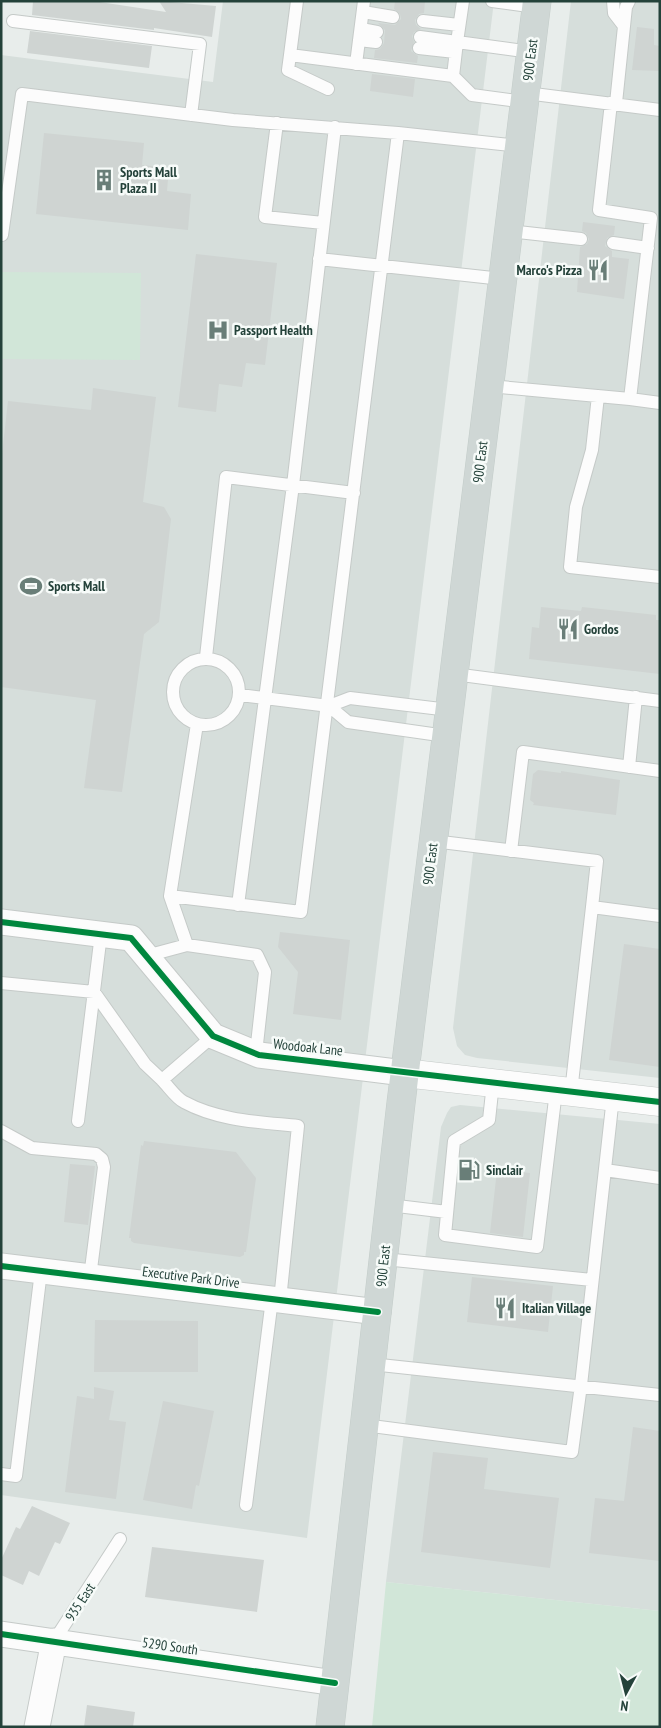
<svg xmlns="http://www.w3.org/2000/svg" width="661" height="1728" font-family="'PT Sans Narrow',sans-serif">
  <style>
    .built { fill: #d6dedb }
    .green { fill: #d1e6d8 }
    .building { fill: #cfd4d2 }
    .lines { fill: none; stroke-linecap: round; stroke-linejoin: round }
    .service-casing { stroke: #c5cac8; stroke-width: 14 }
    .minor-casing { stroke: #c5cac8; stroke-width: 27 }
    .tertiary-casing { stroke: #c5cac8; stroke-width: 29 }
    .primary-casing { stroke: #c3ccc9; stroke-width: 29 }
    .service { stroke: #fcfcfc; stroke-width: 12 }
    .minor { stroke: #fcfcfc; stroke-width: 25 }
    .tertiary { stroke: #fcfcfc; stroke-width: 28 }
    .primary { stroke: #cfd7d5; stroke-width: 28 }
    .cycleway-casing { stroke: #f7fbf9; stroke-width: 9 }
    .cycleway { stroke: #00873e; stroke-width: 6 }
    .labels { text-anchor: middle; stroke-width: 5; stroke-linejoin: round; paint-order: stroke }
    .street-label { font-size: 14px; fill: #24423a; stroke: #f7fbf9 }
    .poi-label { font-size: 14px; font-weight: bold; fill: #24423a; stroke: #f7fbf9; text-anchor: start }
  </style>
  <rect width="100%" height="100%" fill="#e8edeb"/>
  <path class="built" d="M223,1H494L307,1538L1,1495V55L213,82Z
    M571,1H660V1078L477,1058L465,1055L457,1046L453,1028Z
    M460,1105L660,1124V1611L386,1582L441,1127L447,1113L451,1107Z"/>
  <path class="green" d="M1,272L141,273L140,360L1,359Z
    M386,1582L660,1611V1727H372Z"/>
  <path class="building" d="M33,1H93L166,12L159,1L216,6L212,37L154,28V30L32,15Z
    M395,1H425L424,13L419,14L415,20L416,25L421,29L414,32L412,36L414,42L411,51L418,56L417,63L374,58L375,50L380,49L384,43L385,30L378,23L395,25L401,19L400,14L394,9Z
    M637,27L654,29V45L660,46V71L632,70Z
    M30,31L152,46L149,68L27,53Z
    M372,74L415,79L413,97L370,91Z
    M44,133L144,143L142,165L169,168L167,191L191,194L188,230L36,214Z
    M583,222L615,226L614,235L607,238L605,246L612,251V257L629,259L624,299L577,292L580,247L587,244L589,239L586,233L582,231Z
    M196,254L277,263L265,365L246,363L242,387L219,384L216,412L178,407Z
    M93,388L156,397L143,502L164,507L171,519L159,622L144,634L122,792L84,788L96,700L1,687V463L8,401L91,410Z
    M541,607L581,611L582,607L656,615V620H660V674L529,659L532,627L539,628Z
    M538,770L561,773V771L620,780L616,815L533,805L534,803L530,800L533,774Z
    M280,932L350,940L341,1020L293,1014L298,972L278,947Z
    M624,944L660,949V1067L609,1060Z
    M144,1141L236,1152L256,1178L246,1252H244V1255L240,1257L186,1250L134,1243L131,1241V1238H129L141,1145L143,1146Z
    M70,1164L95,1166L88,1225L64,1222Z
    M497,1170L530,1173L523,1237L490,1233Z
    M472,1277L553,1286L548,1332L467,1322Z
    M95,1320L198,1321V1372H94Z
    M94,1387L114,1391L109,1420L126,1422L116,1499L65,1492L77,1396L94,1399Z
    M163,1401L214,1411L199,1486L196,1485L192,1509L143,1500Z
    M633,1427L660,1431V1561L589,1553L595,1498L624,1501Z
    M433,1452L488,1458L484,1489L559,1498L550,1568L421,1552Z
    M32,1506L70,1523L60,1544L55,1542L39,1576L29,1571L23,1585L1,1575V1560L16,1527L20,1529Z
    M152,1547L264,1560L257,1612L145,1597Z
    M87,1705L135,1712L133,1727H84Z"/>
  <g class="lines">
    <g class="service-casing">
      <path id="service" d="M297,1L290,55L453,76L472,95L525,102
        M492,1L536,7
        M613,1L614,13L624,26
        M363,12L393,17
        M13,21L200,44L191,115
        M423,21L459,25
        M361,29L377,32
        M420,37L457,42L463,1
        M359,40L376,42
        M419,48L455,52
        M290,55L288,70L328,89
        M356,64L364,1
        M453,76L457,42L531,52
        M526,93L660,110
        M616,103L626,7L629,1
        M277,123L265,217L323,223
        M398,133L519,146
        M509,231L581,239
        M2,235L22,94L233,120L398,133L301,912L170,896L197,724
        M613,243L648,248
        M319,259L502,279
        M490,386L630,399L651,218L599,210L611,103
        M598,396L592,450L576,507L570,567L660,577
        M630,399L660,403
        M206,657L226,477L354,493
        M173 692a33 33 0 1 1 66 0a33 33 0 1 1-66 0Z
        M454,674L660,701
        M240,695L329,706L350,698L449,710
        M329,706L348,722L446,736
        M629,767L636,697
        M433,841L597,861L592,907
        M511,851L523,752L660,771
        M170,896L187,945
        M238,905L293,485L335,127
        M146,956L187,945L257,955L265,972L256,1053
        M1,983L94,992L145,1064L162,1080
        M213,1036L162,1080C169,1087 176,1098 184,1102C219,1121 260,1122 298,1126L280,1300
        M493,1083L489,1120L454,1141L445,1235L537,1247L556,1091
        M571,1092L592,907L660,916
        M78,1121L101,934
        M1,1131L32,1148L96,1154L102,1159L104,1167L90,1277
        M605,1170L660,1178
        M389,1205L447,1212
        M384,1259L592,1280
        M371,1364L660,1395
        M364,1425L572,1452L581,1385L613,1097
        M1,1474L16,1476L41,1271
        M246,1505L272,1299
        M54,1641L120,1539"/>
    </g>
    <g class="minor-casing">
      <path id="minor" d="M1,922L131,938L213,1036L259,1055L404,1073
        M1,1266L378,1312
        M1,1634L335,1683
        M37,1727L54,1641"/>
    </g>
    <g class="tertiary-casing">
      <path id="tertiary" d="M404,1073L660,1102"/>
    </g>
    <g class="primary-casing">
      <path id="primary" d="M330,1727L401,1103L537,1"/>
    </g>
    <use href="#service" class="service"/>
    <use href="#minor" class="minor"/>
    <use href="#tertiary" class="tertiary"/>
    <use href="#primary" class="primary"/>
    <g class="cycleway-casing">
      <path id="cycleway" d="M1,922L131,938L213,1036L259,1055L660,1102
        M1,1266L378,1312
        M1,1634L335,1683"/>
    </g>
    <use href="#cycleway" class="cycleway"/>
  </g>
  <defs>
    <g id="building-bare" transform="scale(1.725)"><path d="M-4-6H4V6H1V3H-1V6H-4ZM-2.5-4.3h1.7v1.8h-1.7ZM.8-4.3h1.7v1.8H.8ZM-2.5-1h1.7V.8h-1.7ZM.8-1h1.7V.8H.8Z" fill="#697e78" stroke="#f7fbf9" stroke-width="2.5" paint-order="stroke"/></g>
    <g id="restaurant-bare" transform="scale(1.725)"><path d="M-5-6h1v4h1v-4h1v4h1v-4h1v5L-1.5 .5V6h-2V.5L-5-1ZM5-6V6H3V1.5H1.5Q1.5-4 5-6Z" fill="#697e78" stroke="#f7fbf9" stroke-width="2.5" paint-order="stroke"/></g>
    <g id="hospital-bare" transform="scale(1.725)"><path d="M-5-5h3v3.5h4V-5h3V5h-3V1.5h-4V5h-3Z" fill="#697e78" stroke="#f7fbf9" stroke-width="2.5" paint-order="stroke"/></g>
    <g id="stadium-bare" transform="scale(1.725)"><path d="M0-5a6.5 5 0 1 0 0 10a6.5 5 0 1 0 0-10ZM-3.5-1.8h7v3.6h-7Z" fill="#697e78" stroke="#f7fbf9" stroke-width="2.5" paint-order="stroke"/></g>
    <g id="fuel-bare" transform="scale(1.725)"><path d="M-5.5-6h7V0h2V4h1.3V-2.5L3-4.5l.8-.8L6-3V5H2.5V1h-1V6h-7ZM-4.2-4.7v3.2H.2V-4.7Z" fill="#697e78" stroke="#f7fbf9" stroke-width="2.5" paint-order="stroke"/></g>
  </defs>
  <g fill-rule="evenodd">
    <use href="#building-bare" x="104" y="180"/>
    <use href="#restaurant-bare" x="598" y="270"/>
    <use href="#hospital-bare" x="218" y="330"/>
    <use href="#stadium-bare" x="31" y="586"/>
    <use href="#restaurant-bare" x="568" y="629"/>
    <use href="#fuel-bare" x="469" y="1170"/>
    <use href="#restaurant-bare" x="505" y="1308"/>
  </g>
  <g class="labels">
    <g class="street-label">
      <text transform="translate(530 60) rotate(-83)" y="5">900 East</text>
      <text transform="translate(480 462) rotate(-83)" y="5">900 East</text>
      <text transform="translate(430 864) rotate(-83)" y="5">900 East</text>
      <text transform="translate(308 1047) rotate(6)" y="5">Woodoak Lane</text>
      <text transform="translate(383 1266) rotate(-84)" y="5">900 East</text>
      <text transform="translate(191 1277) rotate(7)" y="5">Executive Park Drive</text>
      <text transform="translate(80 1602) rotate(-57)" y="5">935 East</text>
      <text transform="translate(170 1646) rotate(8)" y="5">5290 South</text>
    </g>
    <g class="poi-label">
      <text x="120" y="177">Sports Mall<tspan x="120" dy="16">Plaza II</tspan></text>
      <text x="582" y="275" text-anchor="end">Marco's Pizza</text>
      <text x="234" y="335">Passport Health</text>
      <text x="48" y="591">Sports Mall</text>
      <text x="584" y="634">Gordos</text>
      <text x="486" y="1175">Sinclair</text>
      <text x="522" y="1313">Italian Village</text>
    </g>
  </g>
  <rect width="661" height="1728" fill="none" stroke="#24423a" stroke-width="5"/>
  <g transform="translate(626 1693) rotate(187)" stroke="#f7fbf9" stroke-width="4" paint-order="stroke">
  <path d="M0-4L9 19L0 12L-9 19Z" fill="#24423a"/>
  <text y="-8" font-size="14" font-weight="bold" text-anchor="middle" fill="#24423a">N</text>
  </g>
</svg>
